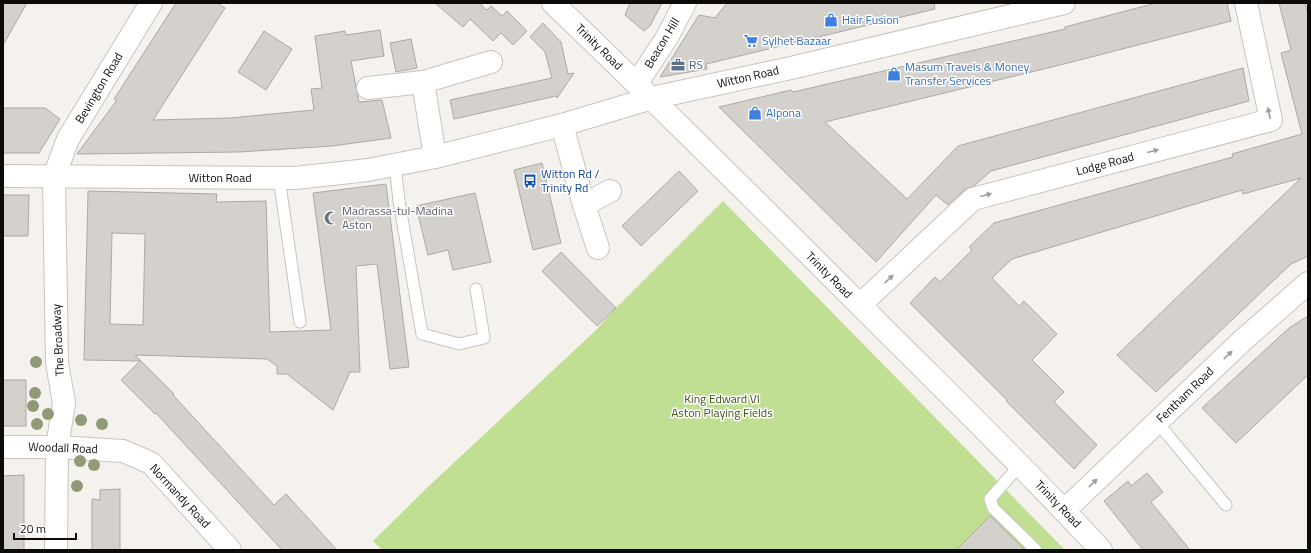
<svg xmlns="http://www.w3.org/2000/svg" width="1311" height="553" font-family="'Titillium Web',sans-serif">
  <style>
    .green { fill: #c0df93 }
    .building { fill: #d4d0cc; stroke: #aca8a4; fill-rule: evenodd }
    .lines { fill: none; stroke-linecap: round; stroke-linejoin: round }
    .service-casing { stroke: #c7c4c0; stroke-width: 13 }
    .minor-casing { stroke: #c7c4c0; stroke-width: 24 }
    .secondary-casing { stroke: #c7c4c0; stroke-width: 24 }
    .service { stroke: #fff; stroke-width: 11 }
    .minor { stroke: #fff; stroke-width: 22 }
    .secondary { stroke: #fff; stroke-width: 22 }
    .tree { fill: #909a76 }
    .oneway { fill: #9e9d9d }
    .labels { text-anchor: middle; stroke-width: 3; stroke-linejoin: round; paint-order: stroke }
    .shop-label { font-size: 12px; fill: #366cbe; stroke: #fff; text-anchor: start }
    .street-label { font-size: 12px; fill: #0c0b0a; stroke: #fff }
    .service-label { font-size: 12px; fill: #4e5e75; stroke: #fff; text-anchor: start }
    .transit-label { font-size: 12px; fill: #164399; stroke: #fff; text-anchor: start }
    .worship-label { font-size: 12px; fill: #5b616d; stroke: #fff; text-anchor: start }
    .park-label { font-size: 12px; fill: #3d5214; stroke: #fff }
  </style>
  <rect width="100%" height="100%" fill="#f5f2ee"/>
  <path class="green" d="M723,201L1065,550H382L373,541L431,484L595,331L616,308Z"/>
  <path class="building" d="M3,3H27L3,45Z
    M176,3H217L225,8L153,120L230,118L314,110L311,89L322,88L315,36L345,31L346,35L380,30L384,56L351,61L359,102L382,100L391,138L332,146L239,152L77,154L117,100L114,99Z
    M435,3H483L481,5L487,10L491,6L502,16L507,11L527,31L513,45L501,33L493,41L470,19L463,27Z
    M630,3H662L650,26L644,31L625,15Z
    M727,3H934L935,9L706,64L707,69L660,77L699,15L715,18Z
    M1156,3H1227L1231,21L1064,64L825,122L907,199L958,146L1243,68L1249,101L991,171L974,186L964,190L948,205L936,195L876,262L719,107L791,90L793,92L1065,29V27Z
    M1279,3H1305L1308,14V256L1291,264L1156,392L1117,355L1301,178L1243,194L1242,190L1012,259L992,278L1019,306L1024,301L1057,334L1032,360L1064,392L1054,402L1097,445L1074,469L1006,401L1007,400L910,303L935,277L940,282L972,250L969,247L994,223L1233,157L1232,154L1302,134L1281,53L1291,50Z
    M543,23L561,42L568,74L574,73L557,98L556,96L454,119L450,100L552,78L545,52L530,37Z
    M264,31L292,49L266,90L238,72Z
    M411,39L417,68L396,72L390,43Z
    M3,108H45L60,119L39,153H3Z
    M542,163L561,243L533,250L514,170Z
    M679,171L698,191L641,246L622,226Z
    M386,184L409,367L390,369L377,264L356,266L360,372H350L333,410L287,374H277V366L267,359L135,355L174,394L173,395L274,505L286,494L337,550H282L156,413L155,414L121,380L140,361L84,360L88,191L217,194L216,202L266,201L270,332L331,330L313,193ZM112,233L145,234L143,325L110,324Z
    M475,193L491,262L453,270L448,250L428,255L416,206Z
    M3,195H29L28,236H3Z
    M561,252L616,308L597,326L542,271Z
    M1308,316V375L1236,443L1202,408L1289,328Z
    M3,380H26V426H3Z
    M1147,473L1163,492L1151,502L1190,550H1143L1104,501L1128,481L1131,486Z
    M24,475V550H3V476Z
    M120,489V550H92V499L100,500V490Z
    M990,516L1025,550H956Z"/>
  <g class="lines">
    <g class="service-casing">
      <path id="service" d="M395,165L399,201L422,334L459,344L484,338L476,289
        M279,178L300,322
        M1157,422L1226,505
        M1020,465L990,499L993,508L1036,550"/>
    </g>
    <g class="minor-casing">
      <path id="minor" d="M553,3C666,111 776,221 886,331C958,403 1032,475 1101,550
        M423,82L435,157
        M637,83L666,39L685,3
        M368,88L423,82L491,62
        M562,125L584,205L598,248
        M584,205L610,191
        M860,305L973,199L1271,120L1246,3
        M3,447H57L123,451L151,463L230,550
        M1065,510L1243,340L1308,283
        M56,550L57,447L64,403L57,363L54,177L68,139L151,3"/>
    </g>
    <g class="secondary-casing">
      <path id="secondary" d="M3,176L295,178L368,170L435,157L562,125L652,98L791,68L1064,3"/>
    </g>
    <use href="#service" class="service"/>
    <use href="#minor" class="minor"/>
    <use href="#secondary" class="secondary"/>
  </g>
  <g class="tree">
    <circle cx="36" cy="362" r="6"/>
    <circle cx="35" cy="393" r="6"/>
    <circle cx="33" cy="406" r="6"/>
    <circle cx="48" cy="414" r="6"/>
    <circle cx="81" cy="420" r="6"/>
    <circle cx="37" cy="424" r="6"/>
    <circle cx="102" cy="424" r="6"/>
    <circle cx="80" cy="461" r="6"/>
    <circle cx="94" cy="465" r="6"/>
    <circle cx="77" cy="486" r="6"/>
  </g>
  <defs><path id="oneway-solid" d="M-6-.8H1V-3.2L6.5 0L1 3.2V.8H-6Z"/></defs>
  <g class="oneway">
    <use href="#oneway-solid" transform="translate(1269 113) rotate(-102)"/>
    <use href="#oneway-solid" transform="translate(1153 151) rotate(-15)"/>
    <use href="#oneway-solid" transform="translate(986 195) rotate(-15)"/>
    <use href="#oneway-solid" transform="translate(889 279) rotate(-43)"/>
    <use href="#oneway-solid" transform="translate(1228 355) rotate(-44)"/>
    <use href="#oneway-solid" transform="translate(1093 483) rotate(-44)"/>
  </g>
  <defs>
    <g id="shop-bare" transform="scale(1.08)"><path d="M-5-2.5h2.3a2.7 3.5 0 0 1 5.4 0H5L5.5 6h-11ZM-1.5-2.5h3a1.5 2.3 0 0 0-3 0Z" fill="#3f7fe0" stroke="#fff" stroke-width="2.5" paint-order="stroke"/></g>
    <g id="supermarket-bare" transform="scale(1.08)"><path d="M-6-5.5h2.5l.6 2H6L4.5 2H-2.5L-4.4-4H-6ZM-1.5 3.2a1.3 1.3 0 1 0 .1 0ZM3 3.2a1.3 1.3 0 1 0 .1 0Z" fill="#3f7fe0" stroke="#fff" stroke-width="2.5" paint-order="stroke"/></g>
    <g id="office-bare" transform="scale(1.08)"><path d="M-6-3h4V-5.5h4V-3h4V5H-6ZM-1-4.5V-3h2v-1.5ZM-6 0V1H6V0Z" fill="#5c6f8a" stroke="#fff" stroke-width="2.5" paint-order="stroke"/></g>
    <g id="bus-bare" transform="scale(1.08)"><path d="M-5-6H5V4H4V6H2V4H-2V6H-4V4H-5ZM-3.5-4V0h7V-4ZM-3.5 1.2v1.5H-2V1.2ZM2 1.2v1.5H3.5V1.2Z" fill="#1a4fb4" stroke="#fff" stroke-width="2.5" paint-order="stroke"/></g>
    <g id="mosque-bare" transform="scale(1.08)"><path d="M3.5-4.9A6 6 0 1 0 3.5 4.9A5 5 0 1 1 3.5-4.9Z" fill="#6b7280" stroke="#fff" stroke-width="2.5" paint-order="stroke"/></g>
  </defs>
  <g fill-rule="evenodd">
    <use href="#shop-bare" x="831" y="20"/>
    <use href="#supermarket-bare" x="751" y="41"/>
    <use href="#office-bare" x="678" y="65"/>
    <use href="#shop-bare" x="894" y="74"/>
    <use href="#shop-bare" x="755" y="113"/>
    <use href="#bus-bare" x="530" y="181"/>
    <use href="#mosque-bare" x="331" y="218"/>
  </g>
  <g class="labels">
    <g class="shop-label">
      <text x="842" y="24">Hair Fusion</text>
      <text x="762" y="45">Sylhet Bazaar</text>
      <text x="905" y="71">Masum Travels &amp; Money<tspan x="905" dy="14">Transfer Services</tspan></text>
      <text x="766" y="117">Alpona</text>
    </g>
    <g class="street-label">
      <text transform="translate(662 43) rotate(-59)" y="4">Beacon Hill</text>
      <text transform="translate(599 47) rotate(44)" y="4">Trinity Road</text>
      <text transform="translate(748 77) rotate(-13)" y="4">Witton Road</text>
      <text transform="translate(99 88) rotate(-59)" y="4">Bevington Road</text>
      <text transform="translate(1105 164) rotate(-15)" y="4">Lodge Road</text>
      <text x="220" y="182">Witton Road</text>
      <text transform="translate(829 275) rotate(45)" y="4">Trinity Road</text>
      <text transform="translate(58 340) rotate(-93)" y="4">The Broadway</text>
      <text transform="translate(1185 395) rotate(-44)" y="4">Fentham Road</text>
      <text transform="translate(63 448) rotate(2)" y="4">Woodall Road</text>
      <text transform="translate(180 496) rotate(47)" y="4">Normandy Road</text>
      <text transform="translate(1058 504) rotate(46)" y="4">Trinity Road</text>
    </g>
    <g class="service-label">
      <text x="689" y="69">RS</text>
    </g>
    <g class="transit-label">
      <text x="541" y="178">Witton Rd /<tspan x="541" dy="14">Trinity Rd</tspan></text>
    </g>
    <g class="worship-label">
      <text x="342" y="215">Madrassa-tul-Madina<tspan x="342" dy="14">Aston</tspan></text>
    </g>
    <g class="park-label">
      <text x="722" y="403">King Edward VI<tspan x="722" dy="14">Aston Playing Fields</tspan></text>
    </g>
  </g>
  <rect width="1311" height="553" fill="none" stroke="#0c0b0a" stroke-width="8"/>
  <path d="M14 533v6h62v-6" fill="none" stroke="#0c0b0a" stroke-width="2"/>
  <text x="20" y="533" font-size="12" fill="#0c0b0a" stroke="#ffffff" stroke-width="3" paint-order="stroke">20 m</text>
</svg>
